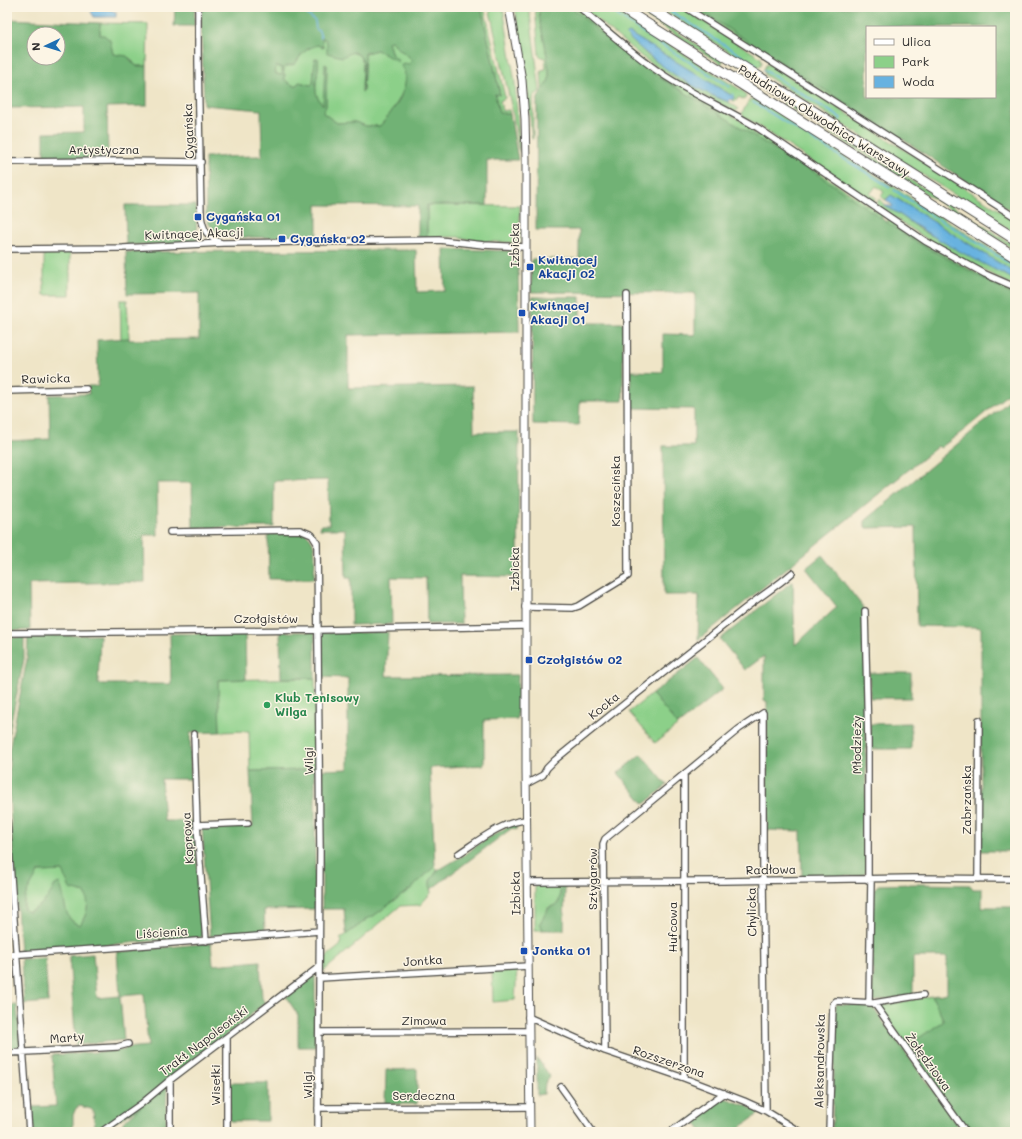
<svg xmlns="http://www.w3.org/2000/svg" width="1022" height="1139" font-family="Mali,sans-serif">
  <style>
    .green { fill: #8cd089; stroke: #5c7e5a }
    .forest { fill: #71b275; stroke: #4e6e50; fill-rule: evenodd }
    .water { fill: #68b2e0; stroke: #4a6e86 }
    .lines { fill: none; stroke-linecap: round; stroke-linejoin: round }
    .stream { stroke: #68b2e0; stroke-width: 1.5 }
    .minor-casing { stroke: #484742; stroke-width: 8 }
    .tertiary-casing { stroke: #484742; stroke-width: 9 }
    .motorway-casing { stroke: #484742; stroke-width: 12 }
    .minor { stroke: #fff; stroke-width: 5.5 }
    .tertiary { stroke: #fff; stroke-width: 7 }
    .motorway { stroke: #fff; stroke-width: 10 }
    .transit-dot { fill: #1a4fb4; stroke: #fcf5e5; stroke-width: 1.5 }
    .leisure-dot { fill: #2e9e5b; stroke: #fcf5e5; stroke-width: 1.5 }
    .labels { text-anchor: middle; stroke-width: 3; stroke-linejoin: round; paint-order: stroke }
    .street-label { font-size: 12px; fill: #2b2b2b; stroke: #fcf5e5 }
    .transit-label { font-size: 12px; font-weight: bold; fill: #164399; stroke: #fcf5e5; text-anchor: start }
    .leisure-label { font-size: 12px; font-weight: bold; fill: #27864d; stroke: #fcf5e5; text-anchor: start }
  </style>
  <rect width="100%" height="100%" fill="#fcf5e5"/>
  <filter id="ink" filterUnits="userSpaceOnUse"><feTurbulence type="fractalNoise" baseFrequency=".025" numOctaves="2"/><feDisplacementMap in="SourceGraphic" scale="8" xChannelSelector="R" yChannelSelector="G"/><feConvolveMatrix kernelMatrix="1 2 1 2 8 2 1 2 1" color-interpolation-filters="sRGB"/></filter>
  <filter id="wash" filterUnits="userSpaceOnUse"><feTurbulence type="fractalNoise" baseFrequency=".012" numOctaves="4" result="noise"/><feDisplacementMap in="SourceGraphic" scale="16" xChannelSelector="R" yChannelSelector="G"/><feGaussianBlur stdDeviation="0.9" result="paint"/><feColorMatrix in="noise" values="0 0 0 0 0 0 0 0 0 0 0 0 0 0 0 0 0 1.4 0 .05"/><feComposite in="paint" operator="in"/></filter>
  <g filter="url(#wash)">
    <rect width="100%" height="100%" fill="#efe5c7"/>
    <path class="green" d="M481,7H484L504,93L505,98L500,101L502,111L509,110L510,114H499L495,94H500Z
      M489,7H503L515,83L520,152L518,147L513,114L511,109H512Z
      M515,7H529L540,91L535,95L533,99V139H532L526,75Z
      M535,7H540L539,13L540,24L545,44L549,70V80L542,90L541,70L546,69L545,58L541,57L539,55Z
      M571,7H576L635,57L753,128V132L757,135L760,132L882,215V219L791,156L776,150L699,101L662,79L624,53Z
      M582,7H610L744,92L746,97L744,100L739,97L736,101H733L734,97L629,33L647,55L686,82L713,96L729,102L739,109L736,111H733L694,91L642,57Z
      M631,7H637L723,61L721,64Z
      M658,7H681L761,58L762,63L759,67L754,68Z
      M689,7H694L888,130V134Z
      M100,23L148,24L147,66H136L130,58L113,54L111,46L100,36Z
      M321,38L325,39L327,43L359,55L363,62L362,92L363,91L365,53L377,50L392,55L388,42L392,41L399,49L413,60C401,73 410,74 405,86C399,101 391,114 380,126H366L355,122L337,123L323,113L326,106L327,65L323,105C309,92 320,74 318,59H315L313,84L311,85L299,82L295,86C291,85 286,82 284,78L285,75L276,74L275,68L277,66L282,68L295,64C302,53 306,48 318,45L323,48Z
      M769,64L1015,220V233L765,75L764,69L766,65Z
      M751,99H756L1015,264V273L891,195L885,200L881,196L884,192L876,186L870,194L876,198L873,201H868L792,148L743,116L742,113L749,100Z
      M785,100L1015,246V250L783,103Z
      M879,199L883,202L885,206L892,209L921,230L1015,280V286L1004,281L936,245L878,207L877,203Z
      M427,205L520,206V243L477,241L458,237H427Z
      M888,219C928,246 970,271 1015,291V297C973,272 928,250 887,223Z
      M44,252H70V295H44Z
      M120,300H127L129,338L121,339Z
      M315,678V770L250,771L249,731L220,732L218,680Z
      M652,694L678,725L655,743L629,712Z
      M435,866L437,871L430,881L431,893L420,905L400,906L324,971L322,970V960L340,946L342,941L340,939L365,921V919L372,917L413,887Z
      M64,871L67,881L80,892L86,893C90,905 87,914 80,925C64,921 64,901 61,887L55,885C49,898 42,907 28,912L24,910V898L38,872Z
      M535,886H561L559,902L555,905L548,908L540,923L543,930H535Z
      M517,970L515,1000L493,1002L492,972Z
      M932,996L944,1021L907,1046L879,1006Z"/>
    <path class="forest" d="M175,7H195L194,26H174Z
      M202,7H481L500,95L495,94L499,113L510,114L518,160H487V205H427V237H418V206L317,205V238L228,237L222,236L216,232L209,224L206,215L205,157L262,156L261,110L204,105L201,19ZM322,38L325,39L327,43V53L342,57L353,52L359,55L363,62L362,92H363L365,53L377,50L398,62L399,60L392,55L388,42L392,41L399,49L413,60L409,64L403,63L401,66C415,84 392,112 380,126H366L355,122L337,123L323,113L326,106L327,65L325,64L323,105C309,92 320,74 318,58L315,59L313,83L311,85L299,82L296,86C291,85 286,82 284,78L285,74H282L280,75L276,74L275,68L277,66L282,68V72H284V67L295,64C302,53 306,48 318,45L323,48Z
      M540,7H571L624,53L662,79L699,101L776,150L791,156L913,240L981,277L1015,297V388L963,431L940,448L938,446L698,640L699,595H664L663,446H694V409L630,408L631,371L663,372V334L695,335V293L531,292L532,259H579V230H536L537,101L540,93L549,80V70L545,44L540,24L539,13Z
      M694,7H1015V214L913,146ZM867,27H995V97H867Z
      M7,19L100,23V35H104L110,40L113,54L127,56L136,66H147V106L107,107L108,158L44,159V133L84,132V107L7,108ZM34,34H58V58H34Z
      M125,205H196L197,244L126,245Z
      M444,249L515,251L518,254L519,332L348,335V388L473,386L474,432H519L518,577L460,576L461,624H427L426,578L391,577L392,624L351,625V578H346L345,529H320L321,525H329L328,480L274,481V527L193,528L192,483H157L158,535H144L145,582L29,584L30,630L7,631V441L50,439L49,395L89,394L88,386H98L97,340L129,338V340L199,339V293L127,294L126,252L416,250L417,292L445,291Z
      M532,297H580V323H623V401H580L579,425L533,424Z
      M1015,396V851H981V628L975,627L917,626L916,527L865,528V521Z
      M268,533H305C319,541 314,565 314,579H269Z
      M822,555L864,608L866,721V872L862,876L802,877L801,831L767,830V701H764V656L745,670L720,639L793,581L795,645L837,607L806,568Z
      M280,632H315V678H281Z
      M388,632L386,676L518,675L517,719L484,720V765L430,768L435,866L413,887L372,917L365,919V921L347,934L346,932L344,909H322V770L348,769V678L322,677V633Z
      M245,633L246,679L218,680L220,732L190,733L191,779H161L164,821H194L202,937L20,952L10,807L9,751L27,659L28,636L100,635L98,684H171L170,634ZM63,871L70,889L85,893C90,905 87,914 80,925C61,921 67,896 59,883L55,885C49,897 42,907 28,912L24,910C21,896 33,885 38,872Z
      M24,637V659L7,742V638Z
      M698,658L723,689L678,725L652,694Z
      M869,673H911V698H870Z
      M911,723V749H870V724Z
      M641,754L667,785L644,804L618,773Z
      M315,770V909L264,910L265,931L210,936L202,827L253,826L250,771Z
      M516,824V830L512,828L430,890V881L437,871L469,852L477,845L497,833L510,825Z
      M916,884L970,885L973,889H982V907H1015V1132H968L907,1046L944,1021L932,996L947,993V957H913V995L871,1002L873,975L872,907H874V889L878,885Z
      M561,886H565L564,930H543L540,923L549,908L555,905L559,902Z
      M211,943L213,965L260,961L262,998L265,1003L227,1035L167,1080L166,1132H123V1122L141,1107L98,1132L95,1126L93,1111L91,1109L80,1106L76,1108L73,1115V1126L68,1132H34L32,1107L56,1106L52,1055L125,1050V1048L148,1046L144,994L120,996L124,1040L76,1045L69,956L93,954L97,998L120,996L117,952Z
      M45,958L48,1002L24,1004L21,959Z
      M315,975V1047H298V1015L286,997Z
      M836,1004L871,1005L963,1132H832Z
      M7,1005H17L21,1047L7,1048Z
      M537,1058L550,1076L545,1083L544,1094L537,1095Z
      M417,1069V1104H385L386,1070Z
      M229,1083H268V1121H230Z
      M722,1097L747,1106L760,1113L734,1132H702L692,1118Z"/>
    <path class="water" d="M95,7H104L116,12V17H94L91,12Z
      M629,33L734,97L733,100L730,99L729,102C690,88 656,64 626,35Z
      M891,195L1015,273V280C976,260 935,240 899,214C894,211 887,208 884,204L892,207L893,206L886,200Z"/>
    <g class="lines">
      <path class="stream" d="M298,7L315,21L316,29L319,31L321,38
        M605,7L657,42L730,87
        M664,7L756,65
        M764,70L841,118L840,120
        M732,96L733,94
        M753,102L823,146
        M824,144L823,146L890,187
        M894,190L928,212L932,216L954,228L1015,267"/>
    </g>
  </g>
  <g filter="url(#ink)">
    <g class="lines">
      <g class="minor-casing">
        <path id="minor" d="M198,7V62L201,216C203,230 207,237 221,243
          M579,7C606,30 633,54 662,74C693,95 727,109 758,128L925,241L985,274L1015,287
          M685,7L1015,217
          M7,162L120,161L201,162
          M7,249L123,248L223,243L439,240L484,245L526,247
          M7,391L86,389
          M170,532L300,530L312,535L317,543L320,852L318,1132
          M525,607L573,608L579,606L628,576L627,295
          M865,611L868,741V880
          M7,633L319,630L525,626
          M194,734L197,825L206,941
          M684,776V1078
          M526,784L543,775L547,768L555,760C617,709 680,660 743,610C759,597 776,587 792,573
          M7,821L29,1132
          M197,825L248,823
          M458,854C478,841 501,822 526,820
          M978,879L979,720
          M527,882L724,881L914,878L1015,879
          M7,955L110,948L319,931
          M320,978L528,966
          M869,1003L871,879
          M874,1003L966,1132
          M528,1017L605,1051L684,1078L744,1101L766,1111L800,1132
          M319,1032L529,1031
          M227,1038V1132
          M605,1051L603,844L605,839L739,729L763,713V881L766,1111
          M7,1053L117,1047L128,1044
          M561,1087L593,1132
          M318,1108L530,1107
          M101,1132L141,1104L170,1080L319,967
          M170,1132V1080
          M670,1132L724,1093
          M829,1132L833,1004L836,1001L874,1003L923,995"/>
      </g>
      <g class="tertiary-casing">
        <path id="tertiary" d="M509,7L522,80L525,119L526,159V769L530,1132"/>
      </g>
      <g class="motorway-casing">
        <path id="motorway" d="M620,7L1015,257
          M648,7L1015,239"/>
      </g>
      <use href="#minor" class="minor"/>
      <use href="#tertiary" class="tertiary"/>
      <use href="#motorway" class="motorway"/>
    </g>
  </g>
  <g class="transit-dot">
    <rect x="194" y="213" width="8" height="8" rx="2"/>
    <rect x="278" y="235" width="8" height="8" rx="2"/>
    <rect x="526" y="263" width="8" height="8" rx="2"/>
    <rect x="518" y="309" width="8" height="8" rx="2"/>
    <rect x="525" y="656" width="8" height="8" rx="2"/>
    <rect x="520" y="947" width="8" height="8" rx="2"/>
  </g>
  <circle class="leisure-dot" cx="267" cy="705" r="4"/>
  <g class="labels">
    <g class="street-label">
      <text transform="translate(824 121) rotate(32)" y="4">Południowa Obwodnica Warszawy</text>
      <text transform="translate(189 131) rotate(-92)" y="4">Cygańska</text>
      <text x="104" y="154">Artystyczna</text>
      <text transform="translate(194 234) rotate(-2)" y="4">Kwitnącej Akacji</text>
      <text transform="translate(515 245) rotate(-90)" y="4">Izbicka</text>
      <text transform="translate(46 379) rotate(-2)" y="4">Rawicka</text>
      <text transform="translate(616 491) rotate(-90)" y="4">Koszęcińska</text>
      <text transform="translate(515 569) rotate(-90)" y="4">Izbicka</text>
      <text x="266" y="623">Czołgistów</text>
      <text transform="translate(604 706) rotate(-39)" y="4">Kocka</text>
      <text transform="translate(857 745) rotate(-90)" y="4">Młodzieży</text>
      <text transform="translate(309 761) rotate(-90)" y="4">Wilgi</text>
      <text transform="translate(967 800) rotate(-90)" y="4">Zabrzańska</text>
      <text transform="translate(188 838) rotate(-94)" y="4">Koprowa</text>
      <text transform="translate(771 870) rotate(-1)" y="4">Radłowa</text>
      <text transform="translate(593 879) rotate(-90)" y="4">Sztygarów</text>
      <text transform="translate(516 893) rotate(-91)" y="4">Izbicka</text>
      <text transform="translate(752 912) rotate(-91)" y="4">Chylicka</text>
      <text transform="translate(673 927) rotate(-90)" y="4">Hufcowa</text>
      <text transform="translate(162 933) rotate(-4)" y="4">Liścienia</text>
      <text transform="translate(423 961) rotate(-4)" y="4">Jontka</text>
      <text x="424" y="1025">Zimowa</text>
      <text transform="translate(67 1038) rotate(-4)" y="4">Marty</text>
      <text transform="translate(204 1041) rotate(-37)" y="4">Trakt Napoleoński</text>
      <text transform="translate(820 1061) rotate(-89)" y="4">Aleksandrowska</text>
      <text transform="translate(669 1062) rotate(19)" y="4">Rozszerzona</text>
      <text transform="translate(928 1062) rotate(54)" y="4">Żołędziowa</text>
      <text transform="translate(216 1085) rotate(-90)" y="4">Wisełki</text>
      <text transform="translate(308 1085) rotate(-90)" y="4">Wilgi</text>
      <text x="424" y="1100">Serdeczna</text>
    </g>
    <g class="transit-label">
      <text x="206" y="221">Cygańska 01</text>
      <text x="290" y="243">Cygańska 02</text>
      <text x="538" y="264">Kwitnącej<tspan x="538" dy="14">Akacji 02</tspan></text>
      <text x="530" y="310">Kwitnącej<tspan x="530" dy="14">Akacji 01</tspan></text>
      <text x="537" y="664">Czołgistów 02</text>
      <text x="532" y="955">Jontka 01</text>
    </g>
    <g class="leisure-label">
      <text x="275" y="702">Klub Tenisowy<tspan x="275" dy="14">Wilga</tspan></text>
    </g>
  </g>
  <rect width="1022" height="1139" fill="none" stroke="#fcf5e5" stroke-width="24"/>
  <rect x="866" y="26" width="130" height="72" fill="#fcf5e5" stroke="#a8a49b"/>
  <rect x="874" y="39" width="20" height="6" fill="#ffffff" stroke="#a8a49b"/>
  <text x="902" y="46" font-size="12" fill="#2b2b2b">Ulica</text>
  <rect x="874" y="56" width="20" height="12" fill="#8cd089" stroke="#a8a49b"/>
  <text x="902" y="66" font-size="12" fill="#2b2b2b">Park</text>
  <rect x="874" y="76" width="20" height="12" fill="#68b2e0" stroke="#a8a49b"/>
  <text x="902" y="86" font-size="12" fill="#2b2b2b">Woda</text>
  <g transform="translate(46 46) rotate(266)"><circle r="19" fill="#fcf5e5" stroke="#a8a49b"/>
  <path d="M0-3L7 15L0 10L-7 15Z" fill="#1f6fb2"/>
  <text y="-6" font-size="11" font-weight="bold" text-anchor="middle" fill="#2b2b2b">N</text>
  </g>
</svg>
